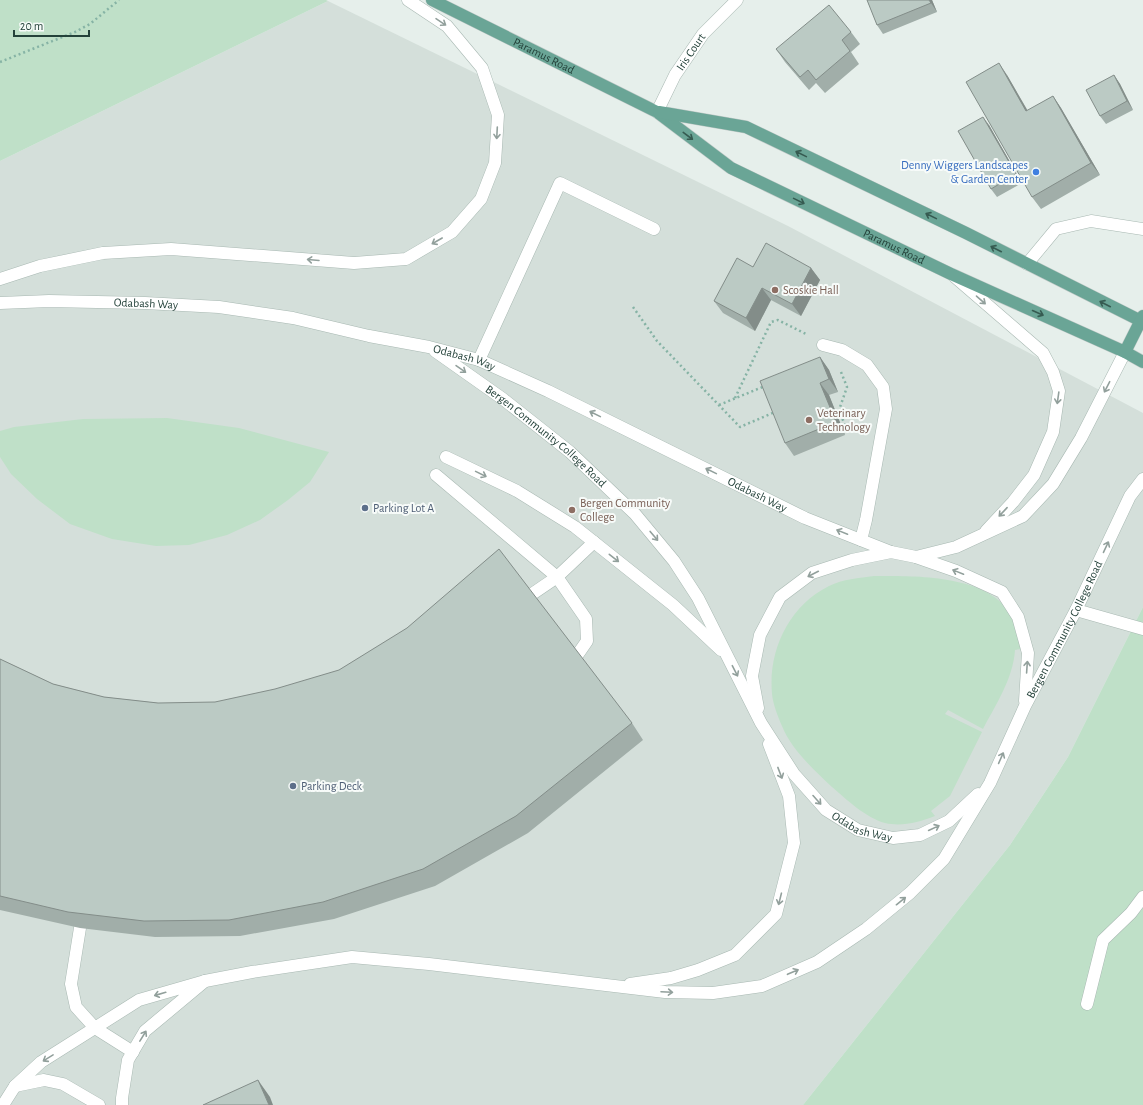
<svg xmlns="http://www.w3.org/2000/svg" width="1143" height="1105" font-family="'Alegreya Sans',sans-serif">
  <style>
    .built { fill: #d4dfda }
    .green { fill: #bfe0c8 }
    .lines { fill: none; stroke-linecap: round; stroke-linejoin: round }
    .minor-casing { stroke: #a8b8b2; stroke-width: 13 }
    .major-casing { stroke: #c2cac8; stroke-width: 13 }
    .path { stroke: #86b3a5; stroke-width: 2.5; stroke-dasharray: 2 3; stroke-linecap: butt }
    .minor { stroke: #fff; stroke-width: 12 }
    .major { stroke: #6aa596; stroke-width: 12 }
    .wall { fill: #a1aea9 }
    .shaded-wall { fill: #838d89 }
    .building { fill: #bbcac4; stroke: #838d89 }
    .oneway { stroke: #92a09c }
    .oneway2 { stroke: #365b51 }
    .shop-dot { fill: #3f7fe0; stroke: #f7fbf9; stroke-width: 1.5 }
    .education-dot { fill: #8d6e63; stroke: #f7fbf9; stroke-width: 1.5 }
    .service-dot { fill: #5c6f8a; stroke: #f7fbf9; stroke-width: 1.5 }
    .labels { text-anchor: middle; stroke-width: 4; stroke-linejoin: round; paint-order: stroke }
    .street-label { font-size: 12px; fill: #24423a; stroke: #f7fbf9 }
    .shop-label { font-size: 12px; fill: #366cbe; stroke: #f7fbf9; text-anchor: end }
    .education-label { font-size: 12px; fill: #785e54; stroke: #f7fbf9; text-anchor: start }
    .service-label { font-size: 12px; fill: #4e5e75; stroke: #f7fbf9; text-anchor: start }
  </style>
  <rect width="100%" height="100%" fill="#e6efeb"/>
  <path class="built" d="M328,1L788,226L1143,413V607L1068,757L1010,845L803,1105H0V161Z"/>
  <path class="green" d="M0,0H326L328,1L0,161Z
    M167,418L239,428L329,452L310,482L288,500L260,520L227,535L189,545L156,546L112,539L70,524L37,499L11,474L0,457V431L14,427L83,419Z
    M874,576C916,576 988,574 1012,616C1017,625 1018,639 1021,649L1015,650C1013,679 996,704 983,729L948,710L945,714L982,732L950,796L931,811L935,816C919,822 902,827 885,823C866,818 846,799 832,787C814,770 791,749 782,726C778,717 773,704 772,694C768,650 789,606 829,586C843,579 859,578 874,576Z
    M1143,607V1105H803L1010,845L1068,757Z"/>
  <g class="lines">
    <g class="minor-casing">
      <g id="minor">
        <path id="s1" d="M657,112L675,75L703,34L737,0"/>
        <path d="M1027,264L1056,229L1091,221L1143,229"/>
        <path d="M955,277L1043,353L1053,372L1059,391L1053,432L1034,475L1013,502L986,531"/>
        <path d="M0,279L40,266L103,253L171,249L354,263L406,259L452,232L481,199L495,163L498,115L482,68L447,26L408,0"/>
        <path id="s2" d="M0,303L49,301L145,303L219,307L293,318L369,336L429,347L479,360L548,391L805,518L891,552L916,557L956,547L1023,516L1053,484L1081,438L1125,352"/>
        <path d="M823,345L842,350L867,365L883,387L886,409L866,520L861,540"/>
        <path id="s3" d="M435,351L503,399L570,452L635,514L674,561L698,598L761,723L794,774L826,810L858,830L893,838L920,835L949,821L978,794"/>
        <path d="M479,360L560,183L654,229"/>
        <path d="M446,457L517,491L575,527L673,605L721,650"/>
        <path d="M436,475L557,577L586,619L587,641L578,654"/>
        <path d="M916,557L956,571L1002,592L1018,617L1028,653L1025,701"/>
        <path d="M532,594L557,577L594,542"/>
        <path d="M1076,610L1143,629"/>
        <path d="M758,708L752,676L760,635L780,597L812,573L852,560L891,552"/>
        <path d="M80,928L71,984L76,1007L95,1028L133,1052"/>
        <path id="s4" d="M205,981L252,972L352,957L429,964L665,992L713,993L762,986L817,962L866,929L910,893L944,859L990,783L1025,706L1076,610L1130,496L1143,479"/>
        <path d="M630,984L671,978L698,970L735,955L776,914L794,843L789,796L769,744"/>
        <path d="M1087,1004L1103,940L1131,913L1143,897"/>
        <path d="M15,1086L44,1080L63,1084L99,1105"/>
        <path d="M3,1105L15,1086L41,1062L139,1000L205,981L145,1031L128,1060L122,1098V1105"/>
      </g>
    </g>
    <g class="major-casing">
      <g id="major">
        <path id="s5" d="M432,0L657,112L731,168L951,274L1125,352L1143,362"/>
        <path d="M659,112L746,127L966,233L1143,322"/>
        <path d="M1125,352L1143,316"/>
      </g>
    </g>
    <path class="path" d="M0,62L75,32L90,24L119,0
      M633,307L657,341L740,427L775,412
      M841,372L847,387L839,410L846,428L843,429
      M735,398L771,322L778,320L806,334
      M719,405L765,386"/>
    <use href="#minor" class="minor"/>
    <use href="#major" class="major"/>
  </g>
  <path class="wall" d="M867,0H932L937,12L883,34L877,25Z
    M851,32L860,44L851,52L859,64L825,93L816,83L809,90L785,62L776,49Z
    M1007,75L1028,111L1053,96L1061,108L1100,175L1041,209L1032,197Z
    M1114,75L1120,84L1133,110L1106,124L1100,116Z
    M989,125L1022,183L997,197L991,189Z
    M753,267L811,268L820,280L801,316L771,300L755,331L723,313L714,301Z
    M820,357L829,370L838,392L829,395L845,435L794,456L785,443Z
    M0,659L53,684L104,697L158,703L632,723L643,740L528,833L435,886L334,919L240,936L155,937L80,928L0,910Z"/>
  <path class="shaded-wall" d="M929,0H932L937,12Z
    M999,63L1007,75L1035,124L1026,111Z
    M1114,75L1120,84L1133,110L1127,101Z
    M1053,96L1061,108L1100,175L1091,163Z
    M983,117L989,125L1022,183L1016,174Z
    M811,268L820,280L801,316L792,304Z
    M762,288L771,300L755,331L746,318Z
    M820,357L829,370L838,392L829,379Z
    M820,383L829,395L845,435L836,422Z
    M258,1080L270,1097L273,1105H269Z"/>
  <path class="building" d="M867,0H929L931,3L877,25Z
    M829,5L851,32L842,40L850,51L816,80L808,70L800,77L776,49Z
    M999,63L1026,111L1053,96L1091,163L1032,197L966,82Z
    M1114,75L1127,101L1100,116L1086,90Z
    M983,117L1016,174L991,189L958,131Z
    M766,243L811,268L792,304L762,288L746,318L714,301L737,258L753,267Z
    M820,357L829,379L820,383L836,422L785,443L760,381Z
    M499,549L632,723L516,816L423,869L323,902L229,920L144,921L68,912L0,896V659L53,684L104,697L158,703L215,702L275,689L339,670L407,628Z
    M258,1080L269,1105H203Z"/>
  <defs><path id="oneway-shaft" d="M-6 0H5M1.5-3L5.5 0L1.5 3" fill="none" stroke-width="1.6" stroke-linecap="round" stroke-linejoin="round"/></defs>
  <g class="oneway">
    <use href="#oneway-shaft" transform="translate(441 22) rotate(34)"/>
    <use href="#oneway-shaft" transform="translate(497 133) rotate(93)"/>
    <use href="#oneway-shaft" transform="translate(437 241) rotate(150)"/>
    <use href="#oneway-shaft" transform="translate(313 260) rotate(-175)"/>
    <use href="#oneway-shaft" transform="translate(981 300) rotate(41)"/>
    <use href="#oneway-shaft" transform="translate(461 369) rotate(35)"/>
    <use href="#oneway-shaft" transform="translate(1107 387) rotate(117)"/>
    <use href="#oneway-shaft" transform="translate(1058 398) rotate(98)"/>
    <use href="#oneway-shaft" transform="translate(595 414) rotate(-154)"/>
    <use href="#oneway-shaft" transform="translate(711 471) rotate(-154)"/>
    <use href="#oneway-shaft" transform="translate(481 474) rotate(26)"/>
    <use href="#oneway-shaft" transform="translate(1003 512) rotate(133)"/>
    <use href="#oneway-shaft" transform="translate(842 532) rotate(-158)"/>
    <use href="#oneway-shaft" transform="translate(654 536) rotate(50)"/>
    <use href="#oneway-shaft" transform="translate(1106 547) rotate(-65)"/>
    <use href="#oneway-shaft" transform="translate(614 558) rotate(38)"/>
    <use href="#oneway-shaft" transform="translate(958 572) rotate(-158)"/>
    <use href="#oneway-shaft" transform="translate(813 574) rotate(153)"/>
    <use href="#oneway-shaft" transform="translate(1027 667) rotate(-86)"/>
    <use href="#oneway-shaft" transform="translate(735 671) rotate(63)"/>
    <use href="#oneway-shaft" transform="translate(1001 758) rotate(-66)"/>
    <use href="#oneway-shaft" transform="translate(780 773) rotate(69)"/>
    <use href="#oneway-shaft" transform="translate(817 800) rotate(48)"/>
    <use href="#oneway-shaft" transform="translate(934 828) rotate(-25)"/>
    <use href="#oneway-shaft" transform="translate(780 899) rotate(104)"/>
    <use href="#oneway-shaft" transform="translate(901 901) rotate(-39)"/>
    <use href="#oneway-shaft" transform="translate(793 972) rotate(-23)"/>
    <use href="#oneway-shaft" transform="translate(667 992) rotate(3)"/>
    <use href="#oneway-shaft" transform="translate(160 994) rotate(164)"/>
    <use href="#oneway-shaft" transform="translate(143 1036) rotate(-58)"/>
    <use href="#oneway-shaft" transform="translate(48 1058) rotate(148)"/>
  </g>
  <g class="oneway2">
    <use href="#oneway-shaft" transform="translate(688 136) rotate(37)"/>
    <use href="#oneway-shaft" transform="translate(801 154) rotate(-154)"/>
    <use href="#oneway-shaft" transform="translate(799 201) rotate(26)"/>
    <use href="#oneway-shaft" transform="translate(931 216) rotate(-154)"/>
    <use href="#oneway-shaft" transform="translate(996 249) rotate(-153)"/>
    <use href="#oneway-shaft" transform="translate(1105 304) rotate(-153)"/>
    <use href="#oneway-shaft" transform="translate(1038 313) rotate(24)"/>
  </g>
  <circle class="shop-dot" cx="1036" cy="172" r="4"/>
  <g class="education-dot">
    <circle cx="775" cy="290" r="4"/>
    <circle cx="809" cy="420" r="4"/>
    <circle cx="572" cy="510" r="4"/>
  </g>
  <g class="service-dot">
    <circle cx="365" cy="508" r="4"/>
    <circle cx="293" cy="786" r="4"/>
  </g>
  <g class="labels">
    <g class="street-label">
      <text dy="4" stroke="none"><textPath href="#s1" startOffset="69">Iris Court</textPath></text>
      <text dy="4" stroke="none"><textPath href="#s5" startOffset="125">Paramus Road</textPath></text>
      <text dy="4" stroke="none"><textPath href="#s5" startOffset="525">Paramus Road</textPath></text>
      <text dy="4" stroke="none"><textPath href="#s2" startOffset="146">Odabash Way</textPath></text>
      <text dy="4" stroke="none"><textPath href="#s2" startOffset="470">Odabash Way</textPath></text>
      <text dy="4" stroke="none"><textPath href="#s3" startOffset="140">Bergen Community College Road</textPath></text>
      <text dy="4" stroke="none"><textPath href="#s2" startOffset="794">Odabash Way</textPath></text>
      <text dy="4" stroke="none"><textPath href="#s4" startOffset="1045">Bergen Community College Road</textPath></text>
      <text dy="4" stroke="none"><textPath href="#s3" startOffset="653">Odabash Way</textPath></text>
    </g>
    <g class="shop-label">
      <text x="1028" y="169">Denny Wiggers Landscapes<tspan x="1028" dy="14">&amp; Garden Center</tspan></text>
    </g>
    <g class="education-label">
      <text x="783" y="294">Scoskie Hall</text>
      <text x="817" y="417">Veterinary<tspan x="817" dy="14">Technology</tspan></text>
      <text x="580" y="507">Bergen Community<tspan x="580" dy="14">College</tspan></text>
    </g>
    <g class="service-label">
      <text x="373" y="512">Parking Lot A</text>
      <text x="301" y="790">Parking Deck</text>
    </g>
  </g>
  <path d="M14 30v6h75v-6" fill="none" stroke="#24423a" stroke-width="2"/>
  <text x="20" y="30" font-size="12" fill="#24423a" stroke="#f7fbf9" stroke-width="3" paint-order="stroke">20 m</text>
</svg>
